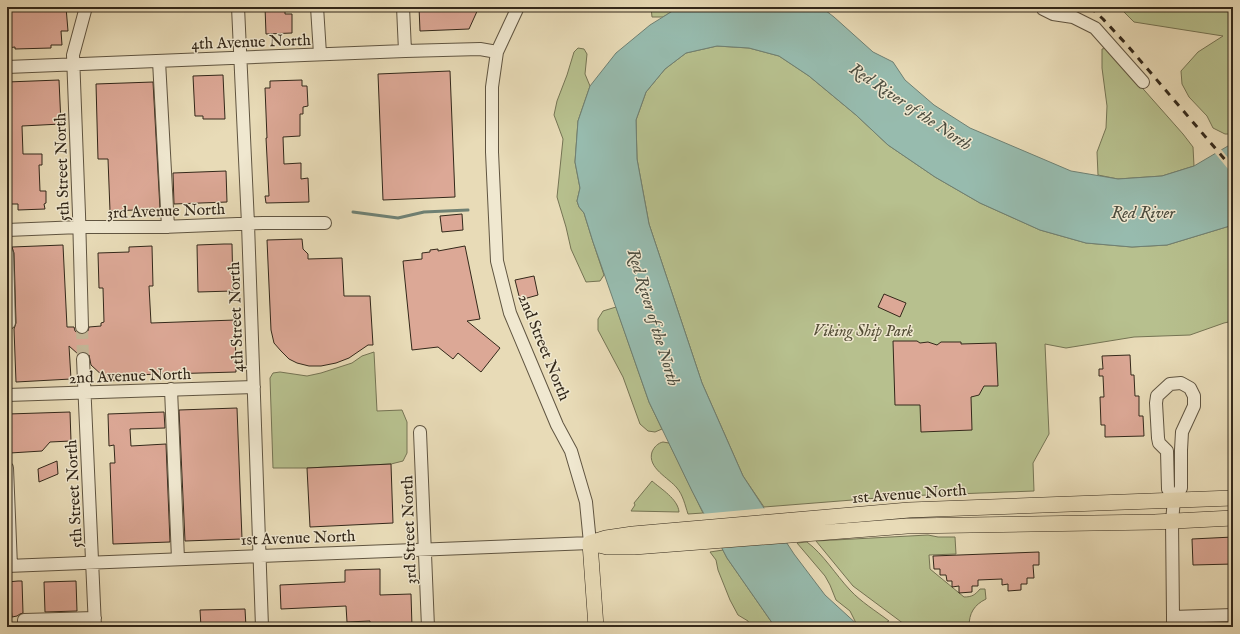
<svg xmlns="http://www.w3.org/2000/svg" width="1240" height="634" font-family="'IM FELL English',serif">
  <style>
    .green { fill: #b7c08e; stroke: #757454 }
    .water { fill: #97bbae; stroke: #6f8073 }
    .pier { fill: #e8dbb7 }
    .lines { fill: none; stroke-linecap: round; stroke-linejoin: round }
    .stream { stroke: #6f8073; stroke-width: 3 }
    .building { fill: #dca896; stroke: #33281a }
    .minor-tunnel { stroke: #c4b798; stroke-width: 12; stroke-dasharray: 12 6; stroke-linecap: butt }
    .minor-casing { stroke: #605541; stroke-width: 14 }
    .major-casing { stroke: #33281a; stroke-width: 16 }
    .minor { stroke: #f0e8d0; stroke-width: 12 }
    .major { stroke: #e8dbb7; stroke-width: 15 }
    .rail { stroke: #33281a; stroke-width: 3; stroke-dasharray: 7 7; stroke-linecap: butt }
    .labels { text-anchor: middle; stroke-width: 3; stroke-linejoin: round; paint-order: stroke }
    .street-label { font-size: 16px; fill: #33281a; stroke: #f0e8d0 }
    .park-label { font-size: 16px; font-style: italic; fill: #544e37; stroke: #f0e8d0 }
    .water-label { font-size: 17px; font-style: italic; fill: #4c4d3f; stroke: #f0e8d0 }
  </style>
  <rect width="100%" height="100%" fill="#e8dbb7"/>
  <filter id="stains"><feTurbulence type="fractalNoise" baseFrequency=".005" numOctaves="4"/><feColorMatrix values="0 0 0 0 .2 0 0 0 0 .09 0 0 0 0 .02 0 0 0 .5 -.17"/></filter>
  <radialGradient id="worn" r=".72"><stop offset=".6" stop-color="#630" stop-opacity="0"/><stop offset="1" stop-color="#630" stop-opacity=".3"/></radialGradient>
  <path class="green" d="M651,7H679L663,17H652Z
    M1119,7H1233V134H1225L1213,128L1207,116L1189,97L1182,84L1181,71L1198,52L1223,36L1134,22Z
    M717,46L749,48L779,56L809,76L856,115L888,145L935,177L980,203L1040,230L1086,243L1132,247L1167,245L1233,225V321L1224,323L1190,335L1134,337L1066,348L1045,344L1049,434L1033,463L1034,491L903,496L764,507L743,476L702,383L649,224L637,159L636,120L646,92L665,69L686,53Z
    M578,48L584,49L587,54L585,74L590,86L578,121L575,162L580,188L577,201L579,207L584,213L593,242L604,275L600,281L586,282L571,249L566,227L557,197L563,139L554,115L557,101L567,75L574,52Z
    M1107,48L1183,134L1193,147L1194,166L1162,176L1118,179L1098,175L1097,152L1106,128L1107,106L1102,68V49Z
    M616,307L649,402L662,429L655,432L648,431L640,424L623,377L598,330V319L603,311Z
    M374,352L377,411L402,410L407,422V453L403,461L391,464L307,468H273L270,378L273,373L280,372L307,376L321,373L352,363L362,356Z
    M663,442L669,443L703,513L688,514C685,505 683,495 677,488C669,478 647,468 652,452C654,447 658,443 663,442Z
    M652,481C661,489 678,499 679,512L631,511L635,505L634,503Z
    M928,535L938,537H955L956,554L929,555L930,569L964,597C972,597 975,595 980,589H985L986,599C974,605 969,613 969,627H908L853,586L816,541Z
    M807,542C824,555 835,574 850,590C861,602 876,611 889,621L887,622L895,627H860L857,625L850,611L836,600L830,585L825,576L797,543Z
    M723,550L727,558L775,627H750L748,621L738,615L730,600L718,570L716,560L710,552Z"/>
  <path class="water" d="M679,7H821L834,17L873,52L893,62L905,80L934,105L970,128L1071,171L1118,179L1162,176L1194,166L1233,143V225L1167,245L1132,247L1086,243L1040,230L980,203L935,177L888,145L856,115L809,76L779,56L749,48L717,46L686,53L665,69L646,92L636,120L637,159L649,224L702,383L743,476L794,554L825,595L860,627H775L727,558L692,491L649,402L593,242L584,213L579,207L577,201L580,188L575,162L578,121L590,86L616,53L650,25Z"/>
  <path class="pier" d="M1220,148L1233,164V175L1214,152Z
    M767,508L789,542L720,548L701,514Z"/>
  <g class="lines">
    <path class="stream" d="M353,212L398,218L424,212L468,210"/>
  </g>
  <path class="building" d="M7,7H66L68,31H61L62,45H51V48L15,49V47L7,48Z
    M265,7H285V14H292V33L266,34Z
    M419,7H479L469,29L420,31Z
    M450,71L455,197L383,200L378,74Z
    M223,75L225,119H203V116H195L193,76Z
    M59,80L61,124L22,126L23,154H42V165H39L40,191H46V203L44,204L45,209L18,210V204H7V155H9L7,126V82Z
    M302,80V86H307L308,106L303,107V114H300V136L283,137L284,164L301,163V179L308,178L309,202L266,203L265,196H269L266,138H267L265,88H270V81Z
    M153,82L160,209L110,211L108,159H98L96,84Z
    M226,171L227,202L174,204L173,173Z
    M462,214L463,230L442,232L440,216Z
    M302,239L303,249L308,254V259L342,258L344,296H370L373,345H368L349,358L336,363L321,366H309L297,363L289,359L281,351L274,343L271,330L267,240Z
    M224,244H232L233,291L198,292L197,245Z
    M63,245L67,327H74L75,331L78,333L83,334L88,331L89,327L101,326V323L104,322L103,288H99L98,253L129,252V247L152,246L153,286H149L151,323L235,320L236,372L130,375V380L104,381V377L91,365L89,355L83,352L78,354L69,346L71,379L16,382L14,329L16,323L14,253L12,247Z
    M465,246L480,319L467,321L500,348L481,372L458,353L453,359L438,347L412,350L403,261L422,259V253L430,252V250L438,249V251Z
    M534,276L538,295L520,300L515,280Z
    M884,294L906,303L900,317L878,307Z
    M893,341H917L920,343L928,342L937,345L941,342H961V344L996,343L998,386H984L979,395L971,397L972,430L921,432L920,405H895Z
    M1130,355L1131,375H1134L1135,396H1139V416H1143L1144,436L1105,437V425H1101L1100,397H1104L1103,376H1099V369H1103L1102,356Z
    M237,408L242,539L185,541L179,410Z
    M70,412L71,441L50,442L42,451L10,453L8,414Z
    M164,412L165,428L130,429L131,446L166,444L170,542L113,544L110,463H115L114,445L109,446L108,414Z
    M57,461L58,474L39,482L38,469Z
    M391,464L393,523L310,527L307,468Z
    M1233,537V564L1193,565L1192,539Z
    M1039,552V565H1033L1034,578H1027V584H1021V590L1008,591V584L1002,585V579L978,580V586H972V592L959,593V586L952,587V581H947L946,575H940V569H934L933,556Z
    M380,569V595L411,594L412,627H370V621L347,622L346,606L281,609L280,585L345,582V570Z
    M18,581H22L23,613L20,614L17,616L12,617L11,607H7V582Z
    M76,581L77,611L45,612L44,582Z
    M245,609L246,627H201L200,610Z"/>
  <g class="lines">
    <path class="minor-tunnel" d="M82,327L83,359"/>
    <g class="minor-casing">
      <path id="minor" d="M238,7L248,224L262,627
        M317,7L320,54
        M403,7L405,51
        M1043,9L1053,14L1073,17L1095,28L1143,82
        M159,61L168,227
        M7,67L405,51L480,49L497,52
        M7,230L80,227H162L263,223H325
        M7,253L9,323
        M82,327L79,214L73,55L86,7
        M83,359L95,627
        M171,389L178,559
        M7,395L254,387
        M420,432L428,627
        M7,468L11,566
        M7,566L590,543L586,502L571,451L557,425L510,313L497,261L492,152V87L497,52L518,7
        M1173,617L1233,615
        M24,627V620L95,618
        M1173,627V617L1172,521L1174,500L1181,488V450L1182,432L1194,406V396L1190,388L1181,383L1170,384L1157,396L1156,403L1158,438L1159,443L1167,451L1168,489L1174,500"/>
    </g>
    <g class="major-casing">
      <path id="major" d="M590,543L606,538L633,534L909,510L1233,498
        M590,543L596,627
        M599,545L607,547H634L907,526L1155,522L1233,518"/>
    </g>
    <use href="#minor" class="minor"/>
    <use href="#major" class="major"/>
    <path class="rail" d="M1090,7L1103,19L1127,45L1233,169"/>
  </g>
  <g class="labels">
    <g class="street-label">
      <text transform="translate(251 41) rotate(-2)" y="6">4th Avenue North</text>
      <text transform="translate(61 167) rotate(-92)" y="6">5th Street North</text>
      <text transform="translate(166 210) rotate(-2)" y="6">3rd Avenue North</text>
      <text transform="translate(235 317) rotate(-92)" y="6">4th Street North</text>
      <text transform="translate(545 347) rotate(68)" y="6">2nd Street North</text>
      <text transform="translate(130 375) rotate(-2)" y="6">2nd Avenue North</text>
      <text transform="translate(909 493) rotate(-4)" y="6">1st Avenue North</text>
      <text transform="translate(73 494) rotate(-93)" y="6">5th Street North</text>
      <text transform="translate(408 530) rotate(-92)" y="6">3rd Street North</text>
      <text transform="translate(298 537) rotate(-2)" y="6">1st Avenue North</text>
    </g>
    <g class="park-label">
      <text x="863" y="336">Viking Ship Park</text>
    </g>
    <g class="water-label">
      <text transform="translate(911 106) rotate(34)" y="6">Red River of the North</text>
      <text x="1143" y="218">Red River</text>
      <text transform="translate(654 317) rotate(73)" y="6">Red River of the North</text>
    </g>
  </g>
  <rect width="1240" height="634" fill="none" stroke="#e8dbb7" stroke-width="24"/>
  <rect x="8" y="8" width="1224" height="618" fill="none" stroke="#33281a" stroke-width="2"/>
  <rect x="12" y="12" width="1216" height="610" fill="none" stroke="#33281a"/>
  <rect width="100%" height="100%" filter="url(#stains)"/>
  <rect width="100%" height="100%" fill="url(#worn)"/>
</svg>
